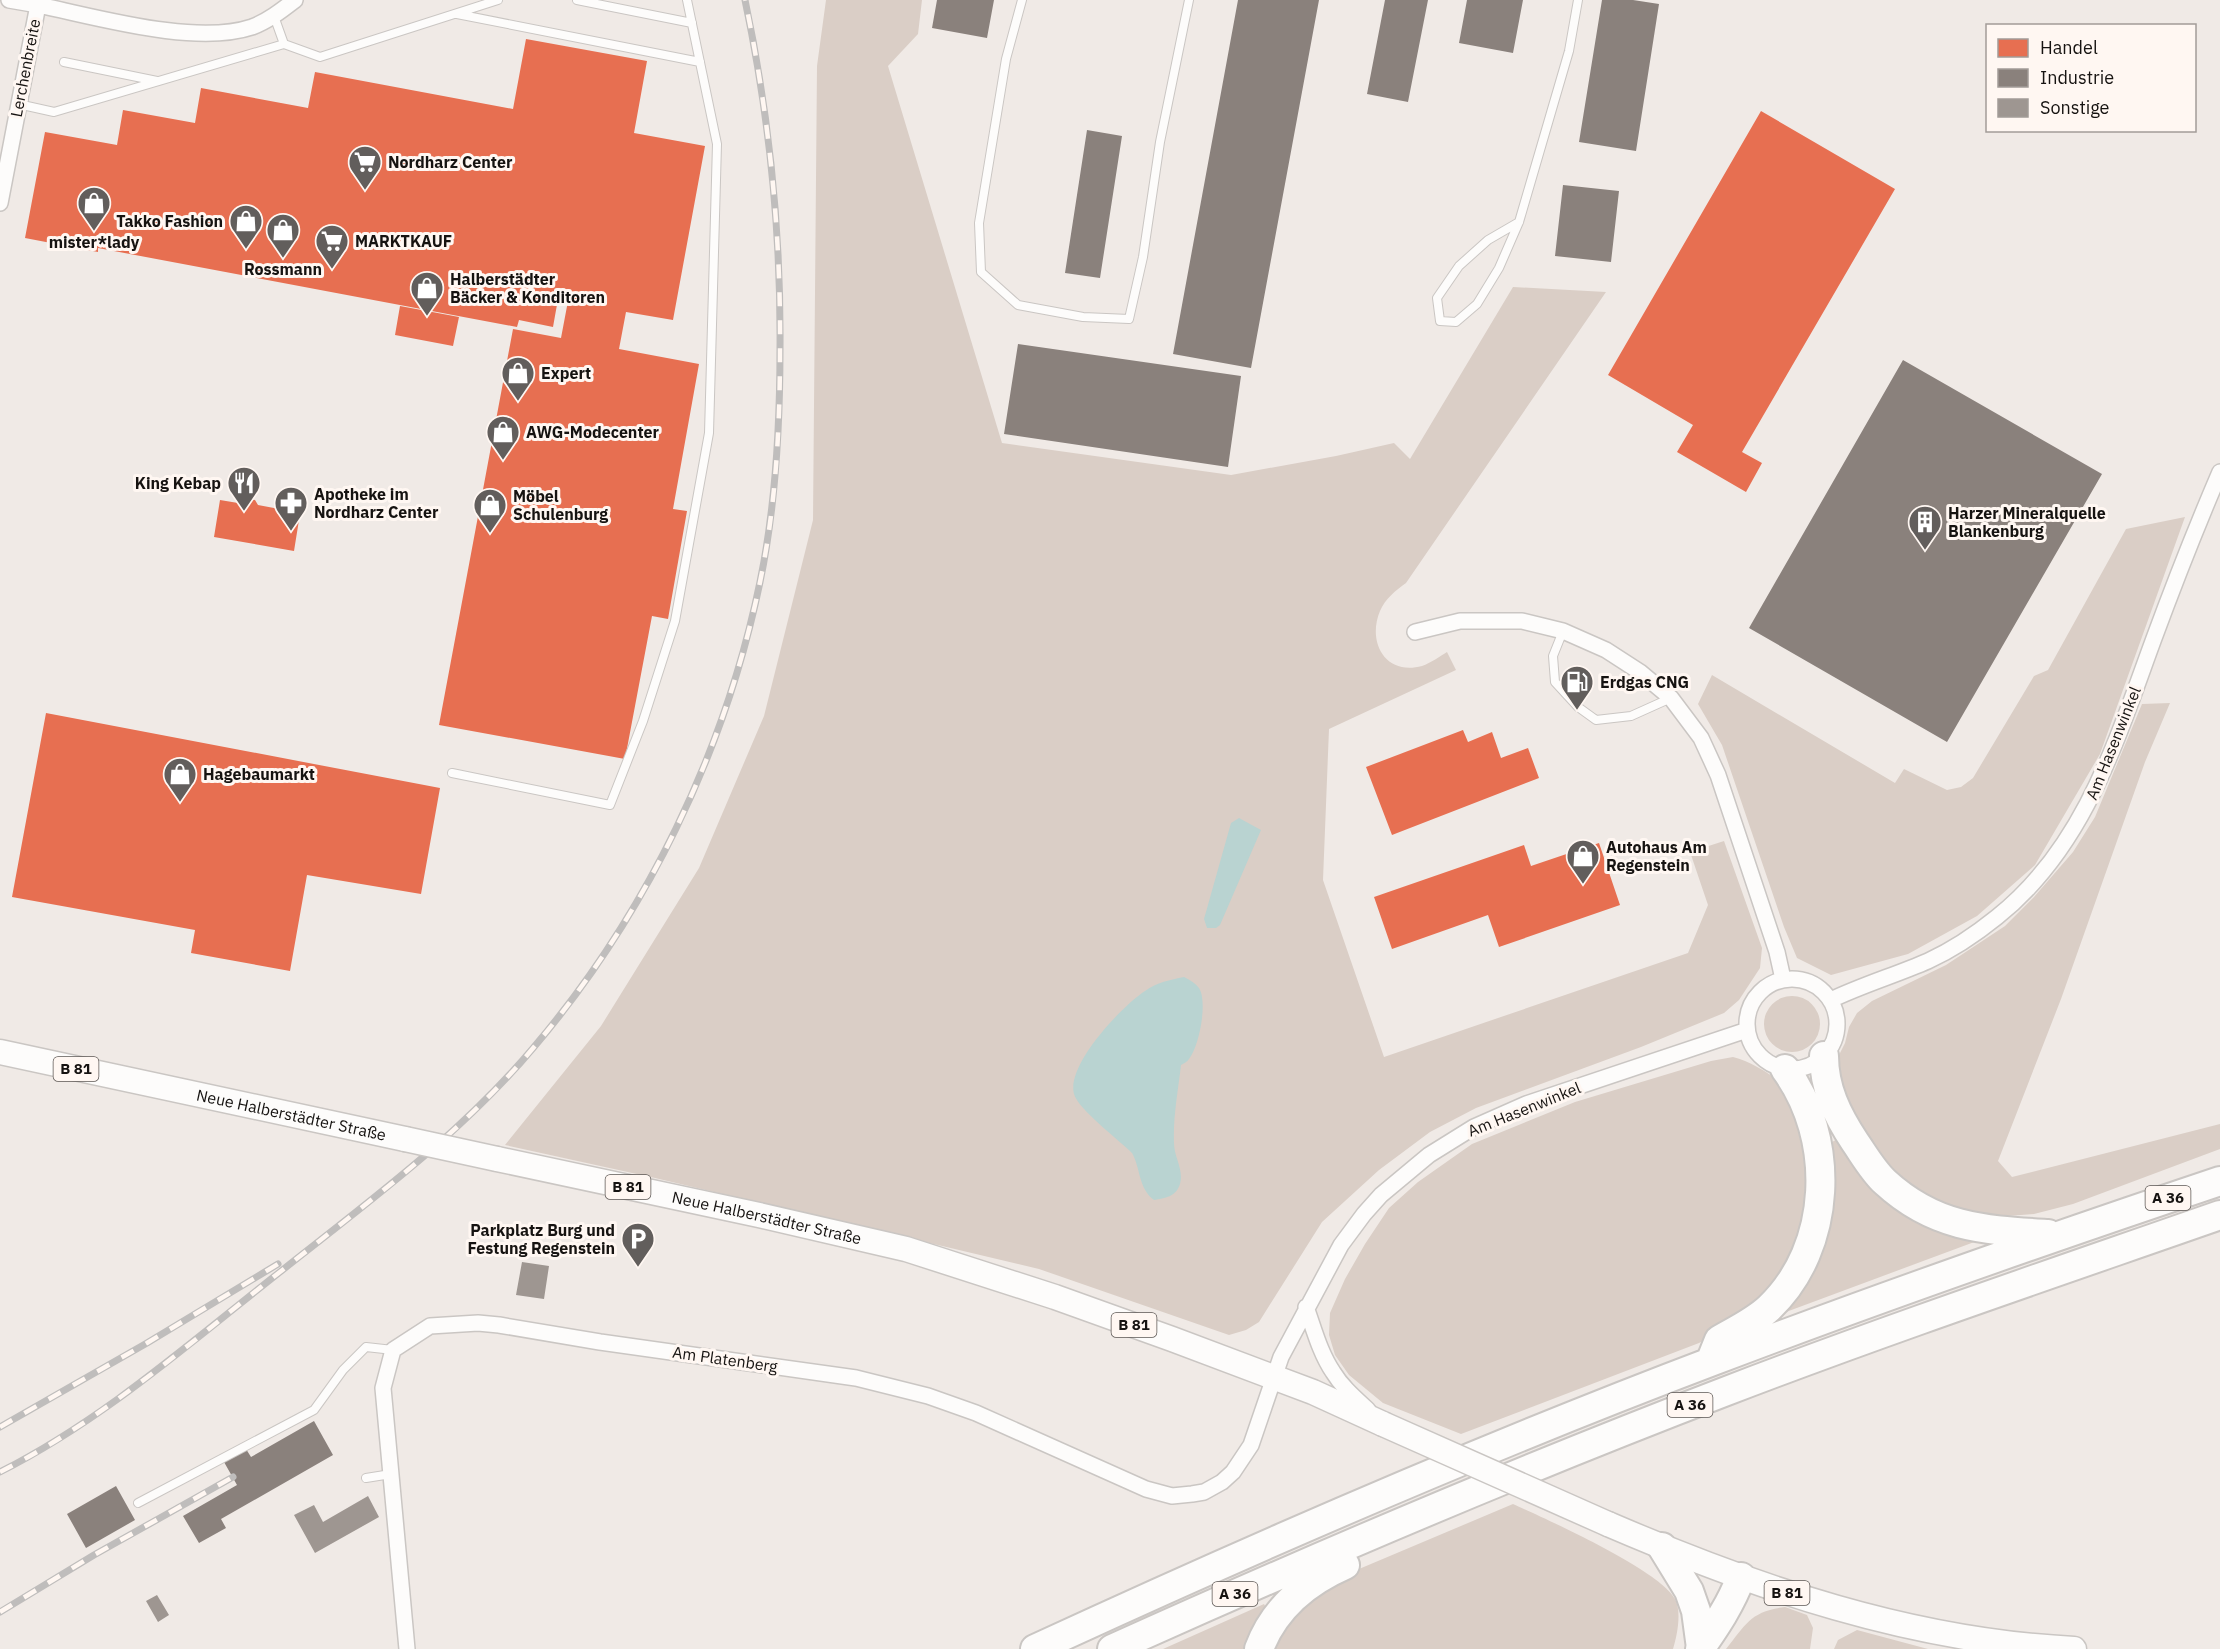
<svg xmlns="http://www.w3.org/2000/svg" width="2220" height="1649" font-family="'IBM Plex Sans',sans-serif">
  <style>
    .green { fill: #dacec6 }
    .water { fill: #b9d3d1 }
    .shops { fill: #e76f51 }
    .industry { fill: #8a817c }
    .building { fill: #9e9691 }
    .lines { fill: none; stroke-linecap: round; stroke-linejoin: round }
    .lane-casing { stroke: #cac6c3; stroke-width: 10 }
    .street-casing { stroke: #cac6c3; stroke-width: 18 }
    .primary-casing { stroke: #cac6c3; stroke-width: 27 }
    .highway-casing { stroke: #cac6c3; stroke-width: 32 }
    .lane { stroke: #fdfcfb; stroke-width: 8 }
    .street { stroke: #fdfcfb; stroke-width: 15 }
    .primary { stroke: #fdfcfb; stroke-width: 24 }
    .highway { stroke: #fdfcfb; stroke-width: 28 }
    .rail-casing { stroke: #bfbdbc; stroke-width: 7 }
    .rail { stroke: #fff7f2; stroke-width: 4.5; stroke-dasharray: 14; stroke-linecap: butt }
    .primary-bridge-casing { stroke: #cac6c3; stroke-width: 27; stroke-linecap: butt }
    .primary-bridge { stroke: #fdfcfb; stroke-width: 24 }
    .labels { text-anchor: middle; stroke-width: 6; stroke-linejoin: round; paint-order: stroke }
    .shield { fill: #fff7f2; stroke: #5c5754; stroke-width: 1.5 }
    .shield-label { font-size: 15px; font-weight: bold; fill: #161311 }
    .street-label { font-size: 16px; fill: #161311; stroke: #fff7f2 }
    .poi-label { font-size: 16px; font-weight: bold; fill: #161311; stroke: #fff7f2; text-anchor: start }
  </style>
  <rect width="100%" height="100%" fill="#f0eae6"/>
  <path class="green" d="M826,0H922L918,34L888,66L1002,443L1231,475L1336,456L1394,443L1410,459L1513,287L1606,292L1406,583C1396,590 1385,599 1380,611C1367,642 1385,676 1422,666C1431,663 1440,656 1447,652L1456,670L1329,729L1323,880L1384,1057L1688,953L1708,905L1690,852L1724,841L1762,948L1760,968L1739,1000L1724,1013L1641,1047L1476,1108L1430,1132L1379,1170L1322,1222L1259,1322L1246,1330L1229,1335L1039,1269L655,1178L505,1145L601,1026L699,868L764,716L813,520L817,66Z
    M2185,517L2100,754L2035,865L1977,916L1908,954L1831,975L1797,958L1784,927L1722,745L1698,704L1712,675L1895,783L1904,769L1947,790L1961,787L1973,778L2034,676L2048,670L2126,529Z
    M2170,703L2145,762L2061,999L1998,1161L2012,1177L2220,1124V1149L2073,1204L2034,1214L1994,1217L1952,1209L1913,1191L1885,1165L1839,1095L1837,1059L1845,1043L1849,1027L1857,1013L1872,1001L1946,965L2005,926L2034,897L2073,852L2095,817L2142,704Z
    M1764 1024a28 28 0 1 1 56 0a28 28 0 1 1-56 0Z
    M1733,1057C1752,1062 1773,1075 1788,1089L1814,1183L1791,1265L1739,1321L1699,1343L1461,1434L1383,1403L1349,1375L1335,1355L1329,1335L1330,1313L1345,1279L1365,1244L1389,1208L1418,1182L1472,1144L1575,1102L1711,1061Z
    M1839,1138L1977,1241L1786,1312L1784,1307L1827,1145Z
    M1513,1504C1546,1519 1660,1570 1675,1599C1682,1612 1677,1636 1673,1649H1270L1290,1610L1333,1580Z
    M1264,1604L1268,1611L1247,1649H1163Z
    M1785,1607L1807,1615L1813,1628L1810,1649H1726C1746,1624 1751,1611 1785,1607Z
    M1857,1630L1928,1649H1834L1838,1640Z"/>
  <path class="water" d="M1239,818L1261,830L1220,925L1216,928H1207L1204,919L1231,823Z
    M1184,977C1190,980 1195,983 1199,988C1208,1002 1199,1047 1189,1059C1187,1062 1184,1063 1181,1065C1178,1091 1173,1117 1174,1143C1174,1157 1184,1170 1180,1184C1176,1197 1165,1198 1154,1200C1138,1188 1141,1169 1132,1153C1119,1140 1078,1109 1074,1094C1066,1065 1122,1006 1145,991C1157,982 1170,980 1184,977Z"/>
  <path class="shops" d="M526,39L647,61L634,133L705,146L673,320L626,312L619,349L699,364L673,509L687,511L668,619L652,616L625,759L439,725L513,329L561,338L568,301L558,299L553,327L519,320L517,327L98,248V252L25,238L45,132L117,145L123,110L195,123L201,88L308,108L315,72L513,109Z
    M1761,111L1895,189L1742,452L1762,463L1746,492L1677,452L1693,425L1608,375Z
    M400,306L459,317L453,346L395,335Z
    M243,498L255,500L258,505L290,511L297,515L299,520L294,551L214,537L220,500L238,503Z
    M46,713L440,788L421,894L307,875L290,971L191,953L195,930L12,897Z
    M1463,730L1468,742L1492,732L1501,758L1528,748L1539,778L1392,835L1366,767Z
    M1599,843L1620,905L1499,947L1488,915L1392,949L1374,897L1524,845L1531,866Z"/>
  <path class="industry" d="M937,0H994L987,38L932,28Z
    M1238,0H1319L1251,368L1173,354Z
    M1385,0H1428L1408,102L1367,94Z
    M1467,0H1523L1513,53L1459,43Z
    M1602,0H1633L1659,4L1636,151L1579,142Z
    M1087,130L1122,136L1100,278L1065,273Z
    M1563,185L1619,191L1611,262L1555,256Z
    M1018,344L1241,376L1228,467L1004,434Z
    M1903,360L2102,474L1947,742L1749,628Z
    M314,1421L333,1455L221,1519L226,1528L199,1543L183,1516L237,1485L224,1462L246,1449L251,1457Z
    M116,1486L135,1520L86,1548L67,1514Z"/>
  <path class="building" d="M522,1262L549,1266L544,1299L516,1295Z
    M368,1496L379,1517L315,1553L294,1515L314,1505L323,1522Z
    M157,1595L169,1615L158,1622L146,1601Z"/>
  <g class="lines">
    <g class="lane-casing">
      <path id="lane" d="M577,0L692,23
        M1022,0L1006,59L979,223L981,272L1018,305L1083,317L1129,319L1143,257L1160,142L1189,0
        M457,14L700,62
        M274,16L284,44
        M64,62L157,81
        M18,104L54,112L284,44L320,57L498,0
        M1519,222L1488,240L1459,266L1437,298L1440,321L1456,322L1477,304L1499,268L1519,222L1569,51L1578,0
        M1563,631L1553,656L1555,682L1578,707L1596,720L1631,716L1671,698
        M452,773L610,805L643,721L675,621L709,433L717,144L687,0
        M366,1478L391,1474
        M138,1503L314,1410L343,1370L366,1347L393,1350"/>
    </g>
    <g class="street-casing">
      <path id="street" d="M39,0L38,5C97,17 195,46 252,27C268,21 282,10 295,0
        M0,203L38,5L9,0
        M1415,632L1460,621H1522L1563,631L1606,650L1640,672L1671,698L1701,738L1718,775L1777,952L1783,979
        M1747 1024a45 45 0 1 1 90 0a45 45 0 1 1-90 0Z
        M1831,1000C1862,985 1896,975 1928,961C1952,950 1976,934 1997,917C2084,848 2116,742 2153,641C2174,584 2196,528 2220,472
        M1306,1307C1314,1329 1320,1353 1333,1372C1342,1387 1355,1398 1368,1410
        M407,1649L383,1388L393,1350L430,1326L478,1323L499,1325L600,1342L856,1378L928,1396L976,1413L1146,1489L1172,1496L1192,1494L1204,1492L1222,1482L1233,1472L1251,1445L1281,1357L1341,1245L1364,1214L1381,1195L1429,1155L1474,1127L1526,1104L1747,1030"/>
    </g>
    <g class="primary-casing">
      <g id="primary">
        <path id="s1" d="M0,1052L405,1139"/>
        <path id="s2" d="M497,1159L759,1215L906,1249L1055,1297L1172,1339L1313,1392L1383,1424"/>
        <path d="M1608,1524C1757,1588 1911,1641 2074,1649"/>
      </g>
    </g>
    <g class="highway-casing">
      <path id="highway" d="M1824,1056C1824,1088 1837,1115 1855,1142C1864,1155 1873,1171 1885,1182C1935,1228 1984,1230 2048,1234
        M1711,1360L1719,1340C1736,1330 1754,1322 1769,1308C1833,1247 1836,1138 1785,1069
        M1662,1547L1689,1591L1696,1611L1701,1648
        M1035,1649C1258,1546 1483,1448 1713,1361C1881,1297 2050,1238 2220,1181
        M1112,1649C1314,1558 1518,1471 1724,1392C1888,1329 2054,1273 2220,1215
        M1259,1649C1274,1609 1306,1582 1345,1565
        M1700,1649C1716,1626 1731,1604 1741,1577"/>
    </g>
    <use href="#lane" class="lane"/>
    <use href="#street" class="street"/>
    <use href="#primary" class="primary"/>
    <use href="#highway" class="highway"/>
    <g class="rail-casing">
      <path id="rail" d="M0,1427L147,1343L278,1264
        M0,1472C105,1419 193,1340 285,1268C372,1199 462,1133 534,1047C646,915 725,752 760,582C776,505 780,427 780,349C781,232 769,114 745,0
        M0,1612L94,1555L233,1477"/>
    </g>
    <use href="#rail" class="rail"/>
    <g class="primary-bridge-casing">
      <path id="primary-bridge" d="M405,1139L497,1159
        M1383,1424L1608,1524"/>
    </g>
    <use href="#primary-bridge" class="primary-bridge"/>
  </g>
  <defs>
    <g id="supermarket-pin" transform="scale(1.725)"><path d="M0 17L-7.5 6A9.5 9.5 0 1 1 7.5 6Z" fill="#625e5c" stroke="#fff7f2"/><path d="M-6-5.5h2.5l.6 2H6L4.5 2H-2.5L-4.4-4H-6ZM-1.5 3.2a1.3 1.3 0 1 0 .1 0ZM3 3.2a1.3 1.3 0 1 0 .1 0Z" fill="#fff"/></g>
    <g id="shop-pin" transform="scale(1.725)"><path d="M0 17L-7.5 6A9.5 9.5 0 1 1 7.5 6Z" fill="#625e5c" stroke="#fff7f2"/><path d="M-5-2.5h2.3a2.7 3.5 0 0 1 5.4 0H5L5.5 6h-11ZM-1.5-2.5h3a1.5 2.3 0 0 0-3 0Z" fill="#fff"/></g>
    <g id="restaurant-pin" transform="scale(1.725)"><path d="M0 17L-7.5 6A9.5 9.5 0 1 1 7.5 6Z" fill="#625e5c" stroke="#fff7f2"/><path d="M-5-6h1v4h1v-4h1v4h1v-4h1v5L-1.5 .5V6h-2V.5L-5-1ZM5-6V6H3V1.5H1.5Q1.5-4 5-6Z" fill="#fff"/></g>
    <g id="pharmacy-pin" transform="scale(1.725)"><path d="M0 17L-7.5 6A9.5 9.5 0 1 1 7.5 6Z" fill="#625e5c" stroke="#fff7f2"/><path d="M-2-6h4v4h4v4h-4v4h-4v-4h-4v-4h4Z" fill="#fff"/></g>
    <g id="building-pin" transform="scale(1.725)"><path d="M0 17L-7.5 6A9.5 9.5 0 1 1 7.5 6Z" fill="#625e5c" stroke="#fff7f2"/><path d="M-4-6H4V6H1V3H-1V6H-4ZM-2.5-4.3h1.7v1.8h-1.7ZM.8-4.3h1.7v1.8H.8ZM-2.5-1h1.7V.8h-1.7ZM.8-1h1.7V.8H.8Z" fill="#fff"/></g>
    <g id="fuel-pin" transform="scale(1.725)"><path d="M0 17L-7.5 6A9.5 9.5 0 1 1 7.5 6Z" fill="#625e5c" stroke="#fff7f2"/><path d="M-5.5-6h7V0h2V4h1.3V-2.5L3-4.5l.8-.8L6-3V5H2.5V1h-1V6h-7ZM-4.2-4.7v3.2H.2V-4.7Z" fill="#fff"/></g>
    <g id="parking-pin" transform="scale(1.725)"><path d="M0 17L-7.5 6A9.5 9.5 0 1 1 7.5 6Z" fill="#625e5c" stroke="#fff7f2"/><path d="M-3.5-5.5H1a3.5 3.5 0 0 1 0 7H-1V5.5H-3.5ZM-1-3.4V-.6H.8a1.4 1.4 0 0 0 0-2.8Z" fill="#fff"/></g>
  </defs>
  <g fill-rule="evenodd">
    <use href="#supermarket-pin" x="365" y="162"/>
    <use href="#shop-pin" x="94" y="203"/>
    <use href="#shop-pin" x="246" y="221"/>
    <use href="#shop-pin" x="283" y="230"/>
    <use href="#supermarket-pin" x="332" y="241"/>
    <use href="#shop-pin" x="427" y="288"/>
    <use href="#shop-pin" x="518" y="373"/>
    <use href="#shop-pin" x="503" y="432"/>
    <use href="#restaurant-pin" x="244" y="483"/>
    <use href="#pharmacy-pin" x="291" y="503"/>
    <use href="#shop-pin" x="490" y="505"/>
    <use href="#building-pin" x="1925" y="522"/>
    <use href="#fuel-pin" x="1577" y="682"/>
    <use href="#shop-pin" x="180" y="774"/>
    <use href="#shop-pin" x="1583" y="856"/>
    <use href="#parking-pin" x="638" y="1239"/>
  </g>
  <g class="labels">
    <g class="shield">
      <rect x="53.5" y="1057" width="45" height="24" rx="4.5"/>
      <rect x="605.5" y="1175" width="45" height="24" rx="4.5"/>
      <rect x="2145.5" y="1186" width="45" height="24" rx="4.5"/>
      <rect x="1111.5" y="1313" width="45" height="24" rx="4.5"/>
      <rect x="1667.5" y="1393" width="45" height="24" rx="4.5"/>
      <rect x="1764.5" y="1581" width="45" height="24" rx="4.5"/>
      <rect x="1212.5" y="1582" width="45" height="24" rx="4.5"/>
    </g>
    <g class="shield-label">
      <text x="76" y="1074">B 81</text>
      <text x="628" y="1192">B 81</text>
      <text x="2168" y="1203">A 36</text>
      <text x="1134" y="1330">B 81</text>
      <text x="1690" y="1410">A 36</text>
      <text x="1787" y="1598">B 81</text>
      <text x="1235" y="1599">A 36</text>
    </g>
    <g class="street-label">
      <text transform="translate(25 68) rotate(-79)" y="6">Lerchenbreite</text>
      <text transform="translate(2113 743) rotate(-68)" y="6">Am Hasenwinkel</text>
      <text transform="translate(1524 1109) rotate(-22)" y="6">Am Hasenwinkel</text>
      <text dy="6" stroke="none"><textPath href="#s1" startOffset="298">Neue Halberstädter Straße</textPath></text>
      <text dy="6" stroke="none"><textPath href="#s2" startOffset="276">Neue Halberstädter Straße</textPath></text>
      <text transform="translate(725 1359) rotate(8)" y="6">Am Platenberg</text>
    </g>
    <g class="poi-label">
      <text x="388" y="168">Nordharz Center</text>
      <text x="223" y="227" text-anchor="end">Takko Fashion</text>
      <text x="355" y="247">MARKTKAUF</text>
      <text x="94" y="248" text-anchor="middle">mister*lady</text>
      <text x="283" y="275" text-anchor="middle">Rossmann</text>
      <text x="450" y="285">Halberstädter<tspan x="450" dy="18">Bäcker &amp; Konditoren</tspan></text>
      <text x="541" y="379">Expert</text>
      <text x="526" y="438">AWG-Modecenter</text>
      <text x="221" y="489" text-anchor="end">King Kebap</text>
      <text x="314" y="500">Apotheke im<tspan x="314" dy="18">Nordharz Center</tspan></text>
      <text x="513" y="502">Möbel<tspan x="513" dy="18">Schulenburg</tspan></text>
      <text x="1948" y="519">Harzer Mineralquelle<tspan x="1948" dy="18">Blankenburg</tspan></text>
      <text x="1600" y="688">Erdgas CNG</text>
      <text x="203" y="780">Hagebaumarkt</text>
      <text x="1606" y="853">Autohaus Am<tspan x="1606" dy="18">Regenstein</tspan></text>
      <text x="615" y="1236" text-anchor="end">Parkplatz Burg und<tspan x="615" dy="18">Festung Regenstein</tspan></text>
    </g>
  </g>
  <rect x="1986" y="24" width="210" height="108" fill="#fff7f2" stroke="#a29c98" stroke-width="1.5"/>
  <rect x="1998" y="39" width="30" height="18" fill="#e76f51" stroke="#a29c98" stroke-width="1.5"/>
  <text x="2040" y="54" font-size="18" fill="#161311">Handel</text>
  <rect x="1998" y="69" width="30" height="18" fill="#8a817c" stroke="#a29c98" stroke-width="1.5"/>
  <text x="2040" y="84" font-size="18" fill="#161311">Industrie</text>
  <rect x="1998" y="99" width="30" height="18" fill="#9e9691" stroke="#a29c98" stroke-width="1.5"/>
  <text x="2040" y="114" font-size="18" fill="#161311">Sonstige</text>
</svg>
